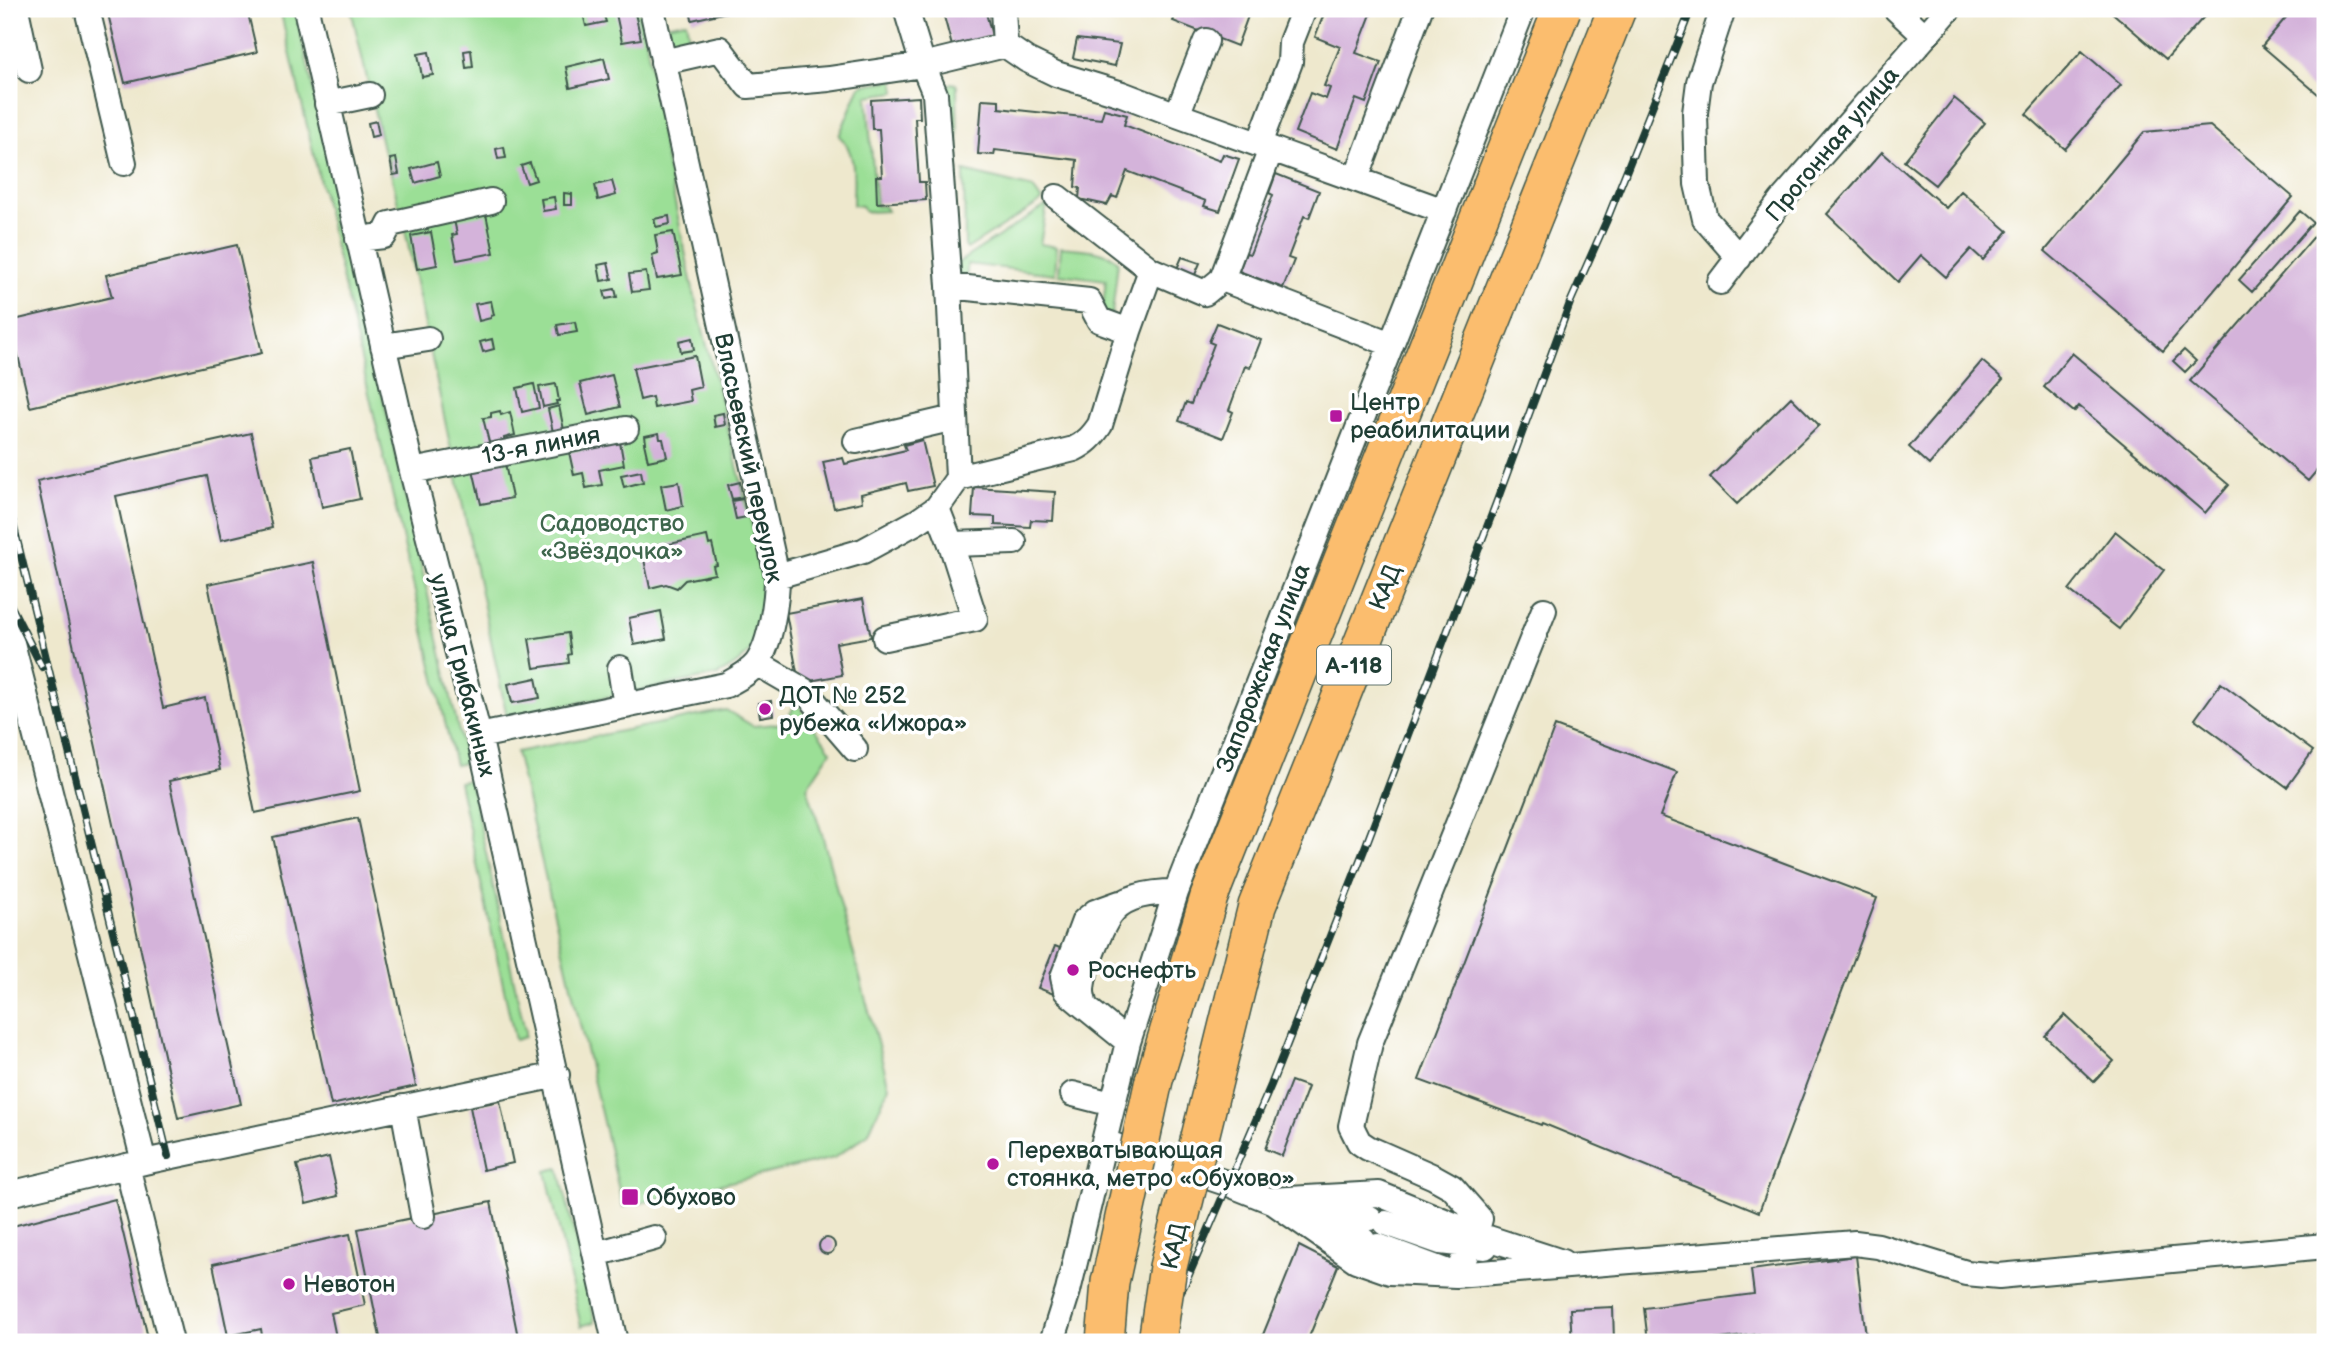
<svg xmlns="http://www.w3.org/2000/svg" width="2334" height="1351" font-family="'Balsamiq Sans',sans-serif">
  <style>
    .green { fill: #9bdf96; stroke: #5d8e65; stroke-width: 2 }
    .building { fill: #d4b3da }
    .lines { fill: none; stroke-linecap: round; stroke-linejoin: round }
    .minor-casing { stroke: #3e574b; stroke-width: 28 }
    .minor { stroke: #fff; stroke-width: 24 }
    .rail-casing { stroke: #1f3d34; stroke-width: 8 }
    .rail { stroke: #fff; stroke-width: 5; stroke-dasharray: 16; stroke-linecap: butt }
    .highway-bridge-casing { stroke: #3e574b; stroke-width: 40; stroke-linecap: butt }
    .highway-bridge { stroke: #fbbd6e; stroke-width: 37 }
    .poi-dot { fill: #b5179e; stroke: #fff; stroke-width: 2.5 }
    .labels { text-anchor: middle; stroke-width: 7; stroke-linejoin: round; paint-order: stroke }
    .shield { fill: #fff; stroke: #627771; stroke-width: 2 }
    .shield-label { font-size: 23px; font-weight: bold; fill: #1f3d34 }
    .street-label { font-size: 24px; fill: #1f3d34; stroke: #fff }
    .poi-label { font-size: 24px; fill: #1f3d34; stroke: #fff; text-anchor: start }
    .park-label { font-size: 24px; fill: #3e664c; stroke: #fff }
  </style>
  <rect width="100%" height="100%" fill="#fff"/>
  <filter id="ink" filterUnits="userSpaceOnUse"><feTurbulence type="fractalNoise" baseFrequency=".0143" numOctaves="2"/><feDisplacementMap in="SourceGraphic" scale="14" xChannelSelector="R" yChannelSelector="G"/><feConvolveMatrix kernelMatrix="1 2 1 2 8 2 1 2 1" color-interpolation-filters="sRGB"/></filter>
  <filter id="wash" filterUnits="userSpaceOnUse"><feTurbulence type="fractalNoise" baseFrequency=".00686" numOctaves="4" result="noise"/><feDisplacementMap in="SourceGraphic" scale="28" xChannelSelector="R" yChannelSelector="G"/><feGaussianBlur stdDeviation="1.57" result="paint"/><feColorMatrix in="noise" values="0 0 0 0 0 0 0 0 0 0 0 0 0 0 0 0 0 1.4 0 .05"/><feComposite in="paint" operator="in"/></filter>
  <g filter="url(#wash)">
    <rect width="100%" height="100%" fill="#eee8cd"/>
    <path class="green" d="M280,9H295L466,763L455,765Z
      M351,9H638L646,39L663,145L693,290L768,589C759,631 761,656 717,675L507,717L404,225H403L387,156L384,153Z
      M686,21L691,47L677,50L672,47L665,25Z
      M894,80L896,92L867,96L876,206H884L887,211L866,212L861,206L853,205C853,182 858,152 839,136L859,88L863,85Z
      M951,83L956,84L957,87L958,174L949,175L945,89Z
      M964,171L1033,188L1042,201L967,249L965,246Z
      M1047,205L1040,244L1057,247L1055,274L967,264V275L960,277L956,264Z
      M1061,247C1078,249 1106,248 1118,262L1112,314H1102L1106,280L1059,274Z
      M796,702L831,751L807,787L822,834L889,1087L868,1134L834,1158L623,1207L516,752L726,710L753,726L786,723Z
      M470,780L525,1031V1037L515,1040L459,782Z
      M559,1168L595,1322L581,1326L546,1171Z"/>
    <g id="blocks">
      <path class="building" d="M130,9H247L257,52L125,83L108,14Z
        M582,9H602L606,22L586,26Z
        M615,9H634L641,39L622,42Z
        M690,9H736V10L692,20Z
        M942,9H985L992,36L952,46Z
        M1178,9H1228L1248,16L1237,46L1173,21Z
        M1326,9H1373L1356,53L1381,62L1366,103L1356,99L1337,149L1295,132L1310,93L1326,99L1330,88L1324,86L1340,47L1315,37Z
        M2108,9H2211L2166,59Z
        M2293,9H2325V100L2262,46Z
        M1077,39L1120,44L1115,66L1073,58Z
        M471,50L473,67L466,68L464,51Z
        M2082,51L2121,85L2065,149L2026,114Z
        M429,52L433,75L422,77L418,54Z
        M604,58L609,79L570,88L566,67Z
        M919,97L920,118H915L919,182H925L926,200L877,203L876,176H882L879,129H872L871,100Z
        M1954,98L1985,123L1935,185L1904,161Z
        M982,99L999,100V108L1101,119L1104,109L1127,115L1124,125L1220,161L1223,154L1239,159L1220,211L1204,206L1206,201L1127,171L1117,198L1112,196L1107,205L1079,199L1080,188L1075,187L1077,160L995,150L994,155L978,154Z
        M376,121L379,135L371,137L368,123Z
        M2210,126L2293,197L2163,351L2045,251L2144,132Z
        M504,147L506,158L498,159L496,149Z
        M1882,152L1946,208L1961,191L2008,231L1983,260L1971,249L1946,277L1921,255L1898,282L1827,214Z
        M396,158L399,174L393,175L390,159Z
        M437,162L440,176L415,183L411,169Z
        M530,163L536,180L527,183L521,166Z
        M1276,174L1319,191L1309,218L1304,216L1288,258L1294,260L1283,288L1239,271L1246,253L1250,254L1273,195L1269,193Z
        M612,181L616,195L598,200L595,185Z
        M564,193L572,194V205H564Z
        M554,197L556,209L543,211L541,199Z
        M2300,211L2313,222L2252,292L2239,280Z
        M486,214L494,253L457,260L452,235L457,234L454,220Z
        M669,216L670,224L656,227L654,219Z
        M2323,226L2325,228V461L2308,481L2190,381Z
        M431,232L437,265L417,269L411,236Z
        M673,232L682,275L657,279L652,255L658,253L655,235Z
        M237,245L262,353L30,407L10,321L112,297L106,275Z
        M1182,257L1200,263L1194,277L1176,271Z
        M608,263L612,279L601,281L598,265Z
        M646,272L649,290L632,292L629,274Z
        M615,289L617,297L606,299L604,291Z
        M491,301L494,315L491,316V318L479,321L475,304Z
        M575,322L577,332L559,335L557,325Z
        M1217,323L1261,340L1250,368L1245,366L1229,410L1233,412L1223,438L1179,421L1186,402L1191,404L1214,344L1209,342Z
        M692,338L694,350L681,352L679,341Z
        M492,339L494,349L483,352L480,342Z
        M2184,350L2196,361L2185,372L2173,361Z
        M2072,353L2229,485L2205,513L2079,406L2074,412L2044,387Z
        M695,356L701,387L689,390L691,401L654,408L652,397L640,400L633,368Z
        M1982,361L2003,379L1929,465L1909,447Z
        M612,375L620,407L588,415L580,383Z
        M534,384L539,408L522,412L517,388Z
        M556,384L559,401H556L557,404L543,407L539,387Z
        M1791,397L1819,425L1737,504L1710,477Z
        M559,406L564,430L553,432L548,409Z
        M500,411L501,415L510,412L515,435L504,438L505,443L490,446L483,418L491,417V413Z
        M723,413L725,425L715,427L713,415Z
        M251,433L272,528L221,540L207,476L116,496L163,708L205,698L220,770L169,781L241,1104L178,1118L37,481Z
        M659,433L660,439H663L667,457L648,461L644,443H646L645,436Z
        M922,440L933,486L908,491L906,483L861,494L862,502L834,508L823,462L843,458L845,464L906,450L904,445Z
        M620,442L624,465L599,470L602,485L586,488L583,473L574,475L569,452Z
        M350,449L360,499L322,507L312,457Z
        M504,459L512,498L481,504L472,465Z
        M641,471L643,482L624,487L621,475Z
        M679,482L683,506L666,510L661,485Z
        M740,482L743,497L732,499L728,485Z
        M974,487L1055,492L1053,521L1031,520L1030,527L995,525V517L972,516Z
        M743,499L747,517L736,519L732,501Z
        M2115,531L2164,570L2119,629L2069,590Z
        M707,536L709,545L712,544L717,565L713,566L715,574L685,580L677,588L666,584L650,588L642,550Z
        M313,562L360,791L255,813L208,584Z
        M863,599L871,637L836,643L842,675L799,683L786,613Z
        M661,611L666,639L634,645L629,618Z
        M568,633L571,654L568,655L569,663L534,668L529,639Z
        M536,678L540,698L512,703L508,684Z
        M2221,683L2313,751L2287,787L2195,719Z
        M771,701L773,715L760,717L758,703Z
        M1555,726L1677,772L1660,816L1877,898L1759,1212L1542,1123L1541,1125L1419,1080Z
        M358,818L416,1086L331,1105L273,837Z
        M1055,946L1091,961L1074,1002L1038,988Z
        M2065,1015L2114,1061L2094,1082L2045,1036Z
        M1291,1081L1308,1087L1282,1156L1265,1149Z
        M500,1101L513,1163L483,1170L470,1107Z
        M329,1157L338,1196L306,1204L297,1165Z
        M115,1199L149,1342H9V1227Z
        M491,1202L519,1342H381L358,1229Z
        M350,1234L365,1305L331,1313L337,1342H263L261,1329L228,1336L213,1264Z
        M819 1246a8 8 0 1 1 16 0a8 8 0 1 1-16 0Z
        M1299,1246L1338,1266L1307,1342H1260Z
        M1856,1256L1866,1336L1819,1342H1761L1759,1334L1697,1342H1648L1644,1308L1754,1294L1751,1270Z
        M1613,1307L1614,1342H1572L1570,1309Z"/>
    </g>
  </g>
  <g filter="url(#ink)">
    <use href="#blocks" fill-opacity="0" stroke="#3e574b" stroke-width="2"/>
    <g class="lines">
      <g class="minor-casing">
        <path id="minor" d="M16,9L29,70
          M87,9L124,163
          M306,9L412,471L479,736L615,1342
          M1723,9L1699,82L1695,113L1697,184L1705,219L1739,258
          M1896,9L1925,36
          M1005,45L1027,60L1056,74L1122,94L1177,115L1444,211
          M663,62L720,49L748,86L829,79L923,65L1005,45L1003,9
          M327,104L370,95
          M1177,115L1206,41
          M1259,144L1290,62L1291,42L1304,9
          M1356,179L1420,9
          M1057,197L1151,270
          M358,239L384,236L390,224L491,201
          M1222,279L1391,344
          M1720,282L1781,201L1949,9
          M949,286L1089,301L1099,320L1129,331
          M383,346L428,339
          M856,441L954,418
          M412,471L626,429
          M958,478L1074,449C1086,443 1092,437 1100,425L1129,331L1151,270L1205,293L1222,279L1271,149
          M937,508L951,544L1014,542
          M777,576L863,551L918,521L937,508L958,478L949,286L935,94L923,65L906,9
          M9,631L144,1162L127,1166L171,1342
          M885,638L975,619L951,544
          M757,663L805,691L855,749
          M620,668L626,706
          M479,736L726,685C737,679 749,673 757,663C771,643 777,599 777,576L652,9
          M1085,1007L1066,991L1063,977L1084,921L1095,912L1120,903
          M1128,1042L1085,1007C1084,1002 1082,996 1082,991C1082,973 1102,923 1114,910C1128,895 1156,892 1176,892
          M1073,1094L1112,1104
          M403,1107L423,1216
          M1104,1142L1229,1184L1284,1206
          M144,1162L557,1075
          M9,1194L127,1166
          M1270,1200L1356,1260L1390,1272L1456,1275L1855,1243L1878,1246L1966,1273L1999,1276L2325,1246
          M1270,1200L1379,1194L1476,1234L1562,1262
          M1313,1207L1370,1218
          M1318,1220L1363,1240
          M1386,1223L1440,1242L1485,1247
          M1378,1246L1456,1275L1476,1234L1480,1219L1452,1187L1434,1177L1368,1148L1359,1142L1351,1126L1370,1043L1544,610
          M596,1254L654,1238
          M1052,1342L1068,1291L1128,1042L1176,892L1523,9"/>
      </g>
      <use href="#minor" class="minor"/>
      <g class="rail-casing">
        <path id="rail" d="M9,507L168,1156
          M9,602L42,667
          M1152,1342L1185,1284L1271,1085L1366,845L1498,498L1570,303L1606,222L1691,9"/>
      </g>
      <use href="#rail" class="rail"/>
      <g class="highway-bridge-casing">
        <path id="highway-bridge" d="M1105,1342L1110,1282L1154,1080L1209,897L1562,9
          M1157,1342L1168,1267L1257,906L1617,9"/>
      </g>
      <use href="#highway-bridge" class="highway-bridge"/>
    </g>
  </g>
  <g class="poi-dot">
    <rect x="1329" y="409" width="14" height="14" rx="3.5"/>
    <circle cx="765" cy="709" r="7"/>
    <circle cx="1073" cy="970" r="7"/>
    <circle cx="993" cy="1164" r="7"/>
    <rect x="621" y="1188" width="18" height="18" rx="3.5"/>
    <circle cx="289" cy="1284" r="7"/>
  </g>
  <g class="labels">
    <rect class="shield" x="1317" y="645.5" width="74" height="39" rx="5"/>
    <g class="shield-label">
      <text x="1354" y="673">А-118</text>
    </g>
    <g class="street-label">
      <text transform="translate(1832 144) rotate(-50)" y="8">Прогонная улица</text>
      <text transform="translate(541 445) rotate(-11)" y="8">13-я линия</text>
      <text transform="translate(749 458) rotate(78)" y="8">Власьевский переулок</text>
      <text transform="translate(1385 587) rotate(-68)" y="8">КАД</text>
      <text transform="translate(1263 668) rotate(-69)" y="8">Запорожская улица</text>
      <text transform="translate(463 675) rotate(76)" y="8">улица Грибакиных</text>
      <text transform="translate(1174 1246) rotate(-77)" y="8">КАД</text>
    </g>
    <g class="poi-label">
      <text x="1350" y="410">Центр<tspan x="1350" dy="28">реабилитации</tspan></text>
      <text x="779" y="703">ДОТ № 252<tspan x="779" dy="28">рубежа «Ижора»</tspan></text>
      <text x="1087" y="978">Роснефть</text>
      <text x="1007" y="1158">Перехватывающая<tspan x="1007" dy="28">стоянка, метро «Обухово»</tspan></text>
      <text x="646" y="1205">Обухово</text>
      <text x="303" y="1292">Невотон</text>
    </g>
    <g class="park-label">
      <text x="612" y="531">Садоводство<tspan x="612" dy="28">«Звёздочка»</tspan></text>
    </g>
  </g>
  <rect width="2334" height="1351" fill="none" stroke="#fff" stroke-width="35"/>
</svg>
